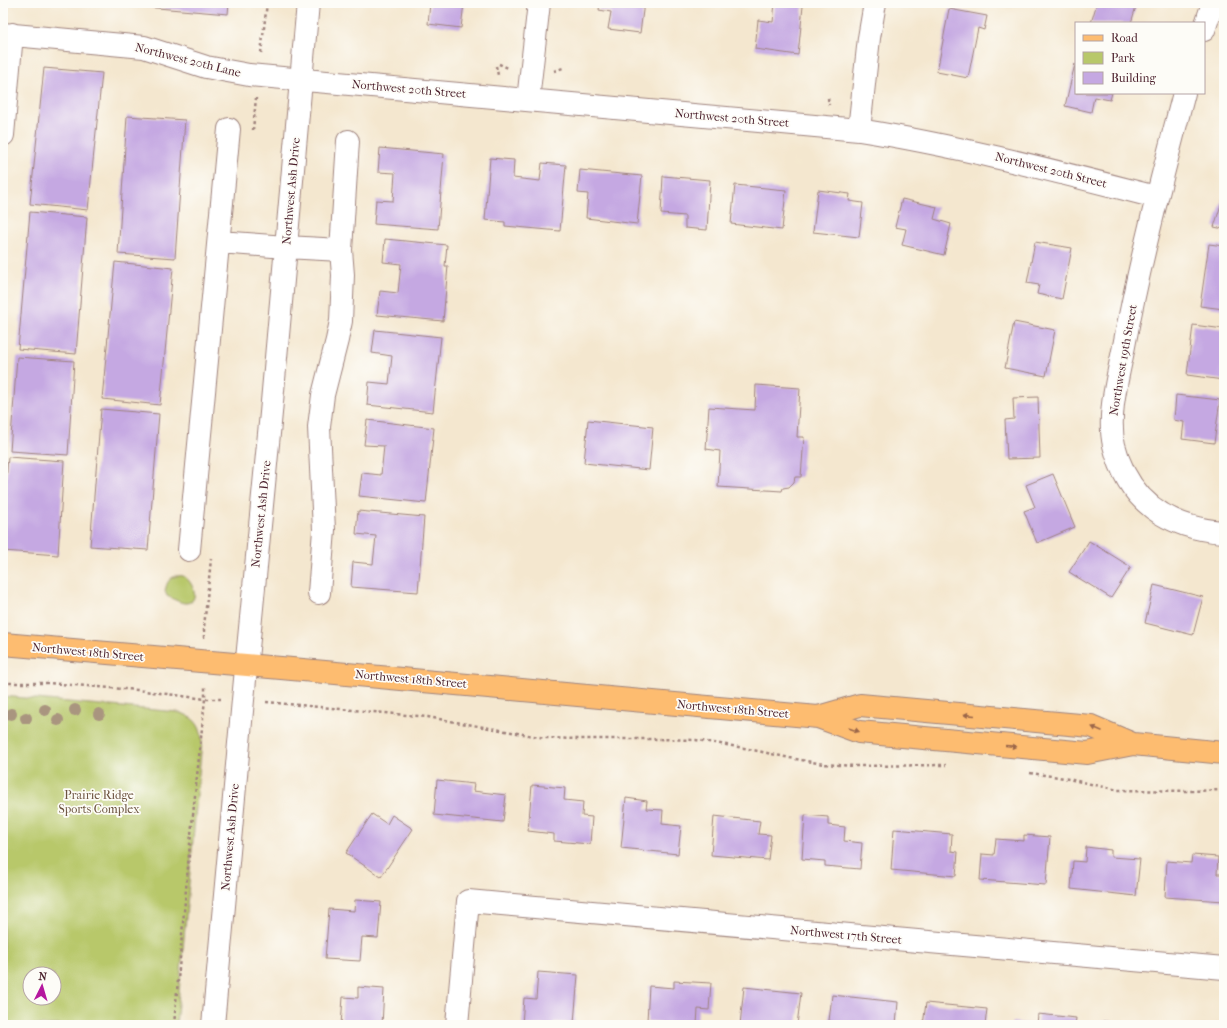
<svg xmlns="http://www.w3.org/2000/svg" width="1227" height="1028" font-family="'IM FELL French Canon',serif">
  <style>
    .green { fill: #b8c86a; stroke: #81744a; fill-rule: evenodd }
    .building { fill: #c5a8e2 }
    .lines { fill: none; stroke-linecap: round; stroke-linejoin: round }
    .minor-casing { stroke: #9f837d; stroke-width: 24 }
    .major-casing { stroke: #9f837d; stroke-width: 24 }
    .path { stroke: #9f837d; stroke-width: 2.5; stroke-dasharray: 3 3; stroke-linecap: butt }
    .minor { stroke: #fff; stroke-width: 22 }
    .major { stroke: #fdbc70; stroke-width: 22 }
    .tree { fill: #a9957f }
    .oneway { fill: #9b664a }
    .labels { text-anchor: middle; stroke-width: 3.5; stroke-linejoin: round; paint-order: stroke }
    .street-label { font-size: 12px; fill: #4a1f2b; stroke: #fdfcf7 }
    .park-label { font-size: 12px; fill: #6b523e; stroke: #fdfcf7 }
  </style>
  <rect width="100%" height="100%" fill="#fdfcf7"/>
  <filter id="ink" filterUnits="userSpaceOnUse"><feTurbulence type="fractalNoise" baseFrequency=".025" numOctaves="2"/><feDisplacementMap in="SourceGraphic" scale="8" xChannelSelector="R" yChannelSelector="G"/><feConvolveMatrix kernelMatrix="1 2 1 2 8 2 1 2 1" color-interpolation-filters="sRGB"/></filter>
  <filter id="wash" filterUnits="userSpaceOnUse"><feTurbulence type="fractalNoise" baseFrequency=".012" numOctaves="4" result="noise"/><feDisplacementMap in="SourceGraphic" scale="16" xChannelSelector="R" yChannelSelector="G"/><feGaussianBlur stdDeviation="0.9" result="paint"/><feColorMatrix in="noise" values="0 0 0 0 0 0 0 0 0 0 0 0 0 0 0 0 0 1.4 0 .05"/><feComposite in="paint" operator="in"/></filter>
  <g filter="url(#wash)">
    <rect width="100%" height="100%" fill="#f4e7cf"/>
    <path class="green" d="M176,576C178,576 181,575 183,576C193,580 202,604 184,603C178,602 172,598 167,596L165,591C167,583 168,579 176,576Z
      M3,696L177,712C192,715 202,725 202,741L176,1025H3ZM30,974H54V998H30Z"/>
    <g id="blocks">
      <path class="building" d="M110,3H229L228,14L110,4Z
        M430,3H464L461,28L428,24Z
        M600,3H644L640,33L608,29L611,12L599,10Z
        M775,3L803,6L798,55L755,49L758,20L773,22Z
        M1097,3H1137L1131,23H1091Z
        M949,9L987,16L984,30L978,28L968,78L937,72Z
        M1075,64L1076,93H1112L1110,100L1094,97L1091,112L1065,106Z
        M44,68L102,73L88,210L30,204Z
        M127,116L185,120L175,258L118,254Z
        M380,148L444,154L438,229L374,224L376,200L393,201L395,173L378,172Z
        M490,158L514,160L513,178L540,181L542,163L566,165L560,231L505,226V222L485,220Z
        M580,170L642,176L637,224L586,218L588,194L578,193Z
        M663,176L710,180L707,230L685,228V216L661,214Z
        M735,185L786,190L782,230L731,224Z
        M818,190L850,194L849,201L863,203L859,237L813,232Z
        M1224,195V229L1214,227Z
        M902,199L937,207L934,219L951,224L944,255L902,245L906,229L895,227Z
        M30,212L87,217L76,354L18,349Z
        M385,239L447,245L445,266H448L443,321L377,315L380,291L398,293L401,264L383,262Z
        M1035,242L1072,248L1062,299L1037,294L1039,285L1027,283Z
        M1209,244L1224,246V309L1200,306Z
        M115,262L173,268L160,405L102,399Z
        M1014,322L1055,330L1046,376L1005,368Z
        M1193,325L1224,329V371L1223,380L1187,375Z
        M375,330L441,337L433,412L367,405L369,382L389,384L392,356L372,353Z
        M17,357L74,361L68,455L10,451Z
        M756,385L800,388L797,437H804L801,477H795L794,482L789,487L783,488L782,491L718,487L720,451L706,449L709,407L755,410Z
        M1176,395L1220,400L1214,443L1182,439L1184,422L1174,420Z
        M1038,397L1040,458L1007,459L1005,420L1014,419L1013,398Z
        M101,409L159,414L148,550L90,546Z
        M367,420L434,428L426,503L359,496L362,473L381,475L384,446L364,445Z
        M588,420L653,427L649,470L584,463Z
        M8,457L64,461L58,555L3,551V522Z
        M1053,474L1075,527L1037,543L1024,511L1035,507L1026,485Z
        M358,511L424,517L418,592L351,587L353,562L373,564L376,536L356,534Z
        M1089,541L1131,567L1111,598L1069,572Z
        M1154,585L1203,597L1193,635L1145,623Z
        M437,780L474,784L473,791L506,795L503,822L434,815Z
        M532,785L565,788L564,800L583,802L582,816L592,817L590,844L554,841V834L528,831Z
        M626,798L647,801L646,809L663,810L662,824L681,826L678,854L621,848Z
        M372,814L387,824L392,815L413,829L381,877L346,853Z
        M805,815L828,817V825L845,827L844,841L862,843L860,869L825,866V861L802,859Z
        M714,816L760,821L758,834L771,835L768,860L711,855Z
        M894,829L952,834L951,851L958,852L956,876L891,870Z
        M1024,835L1050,837L1046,885L980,880L982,854L994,855L996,839L1024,841Z
        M1086,847L1111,850V857L1140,859L1136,896L1071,889L1073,861L1085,862Z
        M1192,855L1218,857L1217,874H1224V901L1165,897L1167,861L1191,863Z
        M355,900L381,902L378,938L362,937L360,961L325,959L329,909L354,911Z
        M538,972L578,975L574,1023L554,1022V1025H522L524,998L536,999Z
        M674,981L711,983L709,1010L698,1009L697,1025H661L662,1022L647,1021L649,986L674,988Z
        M358,987L384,989L382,1025H341L343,997L358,998Z
        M744,987L801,993L797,1025H740Z
        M832,995L898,1002L896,1025H838V1022L829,1021Z
        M926,1003L987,1009L985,1025H923Z
        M1038,1014L1076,1018L1075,1025H1037Z
        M1103,1021L1142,1024V1025H1103Z
        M1012,1022L1035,1024V1025H1011Z"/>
    </g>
  </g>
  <g filter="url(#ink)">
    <use href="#blocks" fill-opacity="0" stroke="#9f837d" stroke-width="1"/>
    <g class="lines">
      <g class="minor-casing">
        <path id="minor" d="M1204,30L1213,3
          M3,34L144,47L206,67L249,75L859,130C960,146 1058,172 1156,197
          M1184,93C1162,177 1140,261 1124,346C1118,377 1107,415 1114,445C1128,502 1168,528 1224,532
          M528,100L539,3
          M859,130L869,38L875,3
          M3,135L12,34
          M219,242L286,247L341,250
          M189,550L229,129
          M319,593L324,530L319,427L323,395L337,340L341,321L343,275L341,250L348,141
          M213,1025L243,700L271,413L308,3
          M457,1025L468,901L827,933L1224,968"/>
      </g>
      <g class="major-casing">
        <path id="major" d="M3,644L281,668L818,717L859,732L1087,753L1133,744L1224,753
          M818,717L860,705L1091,726L1133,744"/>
      </g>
      <path class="path" d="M261,53L267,3
        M499,64L508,68
        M496,66L498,75
        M554,71L563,68
        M828,98L829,105
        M253,130L256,98
        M204,638V627L211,559
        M3,683H48L137,690L205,699H221
        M266,702L428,717L545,738L579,739H657L696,740L744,748L790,758L823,764L855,766L946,765
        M1030,773L1059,777L1118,790L1192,791L1224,790
        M174,1025L190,844L205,699V685"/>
      <use href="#minor" class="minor"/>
      <use href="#major" class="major"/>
    </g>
    <g class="tree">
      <circle cx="45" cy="710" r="6"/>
      <circle cx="75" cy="710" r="6"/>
      <circle cx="11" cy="714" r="6"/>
      <circle cx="99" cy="714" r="6"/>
      <circle cx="26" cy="718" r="6"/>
      <circle cx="58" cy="720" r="6"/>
    </g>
    <defs><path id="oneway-solid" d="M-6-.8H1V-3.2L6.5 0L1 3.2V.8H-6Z"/></defs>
    <g class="oneway">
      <use href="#oneway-solid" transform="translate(969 715) rotate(-175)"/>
      <use href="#oneway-solid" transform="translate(1097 729) rotate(-157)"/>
      <use href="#oneway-solid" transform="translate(854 730) rotate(19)"/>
      <use href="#oneway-solid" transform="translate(1011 746) rotate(5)"/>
    </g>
  </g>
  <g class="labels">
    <g class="street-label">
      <text transform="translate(188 60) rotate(14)" y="4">Northwest 20th Lane</text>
      <text transform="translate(409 89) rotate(5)" y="4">Northwest 20th Street</text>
      <text transform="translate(732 118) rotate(5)" y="4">Northwest 20th Street</text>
      <text transform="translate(1051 170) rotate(14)" y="4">Northwest 20th Street</text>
      <text transform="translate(291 191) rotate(-85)" y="4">Northwest Ash Drive</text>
      <text transform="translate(1123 360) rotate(-80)" y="4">Northwest 19th Street</text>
      <text transform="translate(261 514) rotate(-84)" y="4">Northwest Ash Drive</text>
      <text transform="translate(88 652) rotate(5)" y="4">Northwest 18th Street</text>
      <text transform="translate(411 679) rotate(5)" y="4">Northwest 18th Street</text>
      <text transform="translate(733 709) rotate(5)" y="4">Northwest 18th Street</text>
      <text transform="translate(230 837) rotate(-85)" y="4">Northwest Ash Drive</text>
      <text transform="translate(846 935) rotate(5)" y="4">Northwest 17th Street</text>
    </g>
    <g class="park-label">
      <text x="99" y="799">Prairie Ridge<tspan x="99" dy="14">Sports Complex</tspan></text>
    </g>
  </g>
  <rect width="1227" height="1028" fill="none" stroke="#fdfcf7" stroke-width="16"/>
  <rect x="1075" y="22" width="130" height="72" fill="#fdfcf7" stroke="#b5a4a5"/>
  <rect x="1083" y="35" width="20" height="6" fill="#fdbc70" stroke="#b5a4a5"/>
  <text x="1111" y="42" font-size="12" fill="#4a1f2b">Road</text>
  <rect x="1083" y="52" width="20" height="12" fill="#b8c86a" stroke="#b5a4a5"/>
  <text x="1111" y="62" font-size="12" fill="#4a1f2b">Park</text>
  <rect x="1083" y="72" width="20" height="12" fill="#c5a8e2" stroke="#b5a4a5"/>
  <text x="1111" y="82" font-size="12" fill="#4a1f2b">Building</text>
  <g transform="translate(42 986) rotate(5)"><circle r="19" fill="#fdfcf7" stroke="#b5a4a5"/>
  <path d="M0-3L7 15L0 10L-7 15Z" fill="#b5179e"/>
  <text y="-6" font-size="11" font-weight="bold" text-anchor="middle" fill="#4a1f2b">N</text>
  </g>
</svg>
